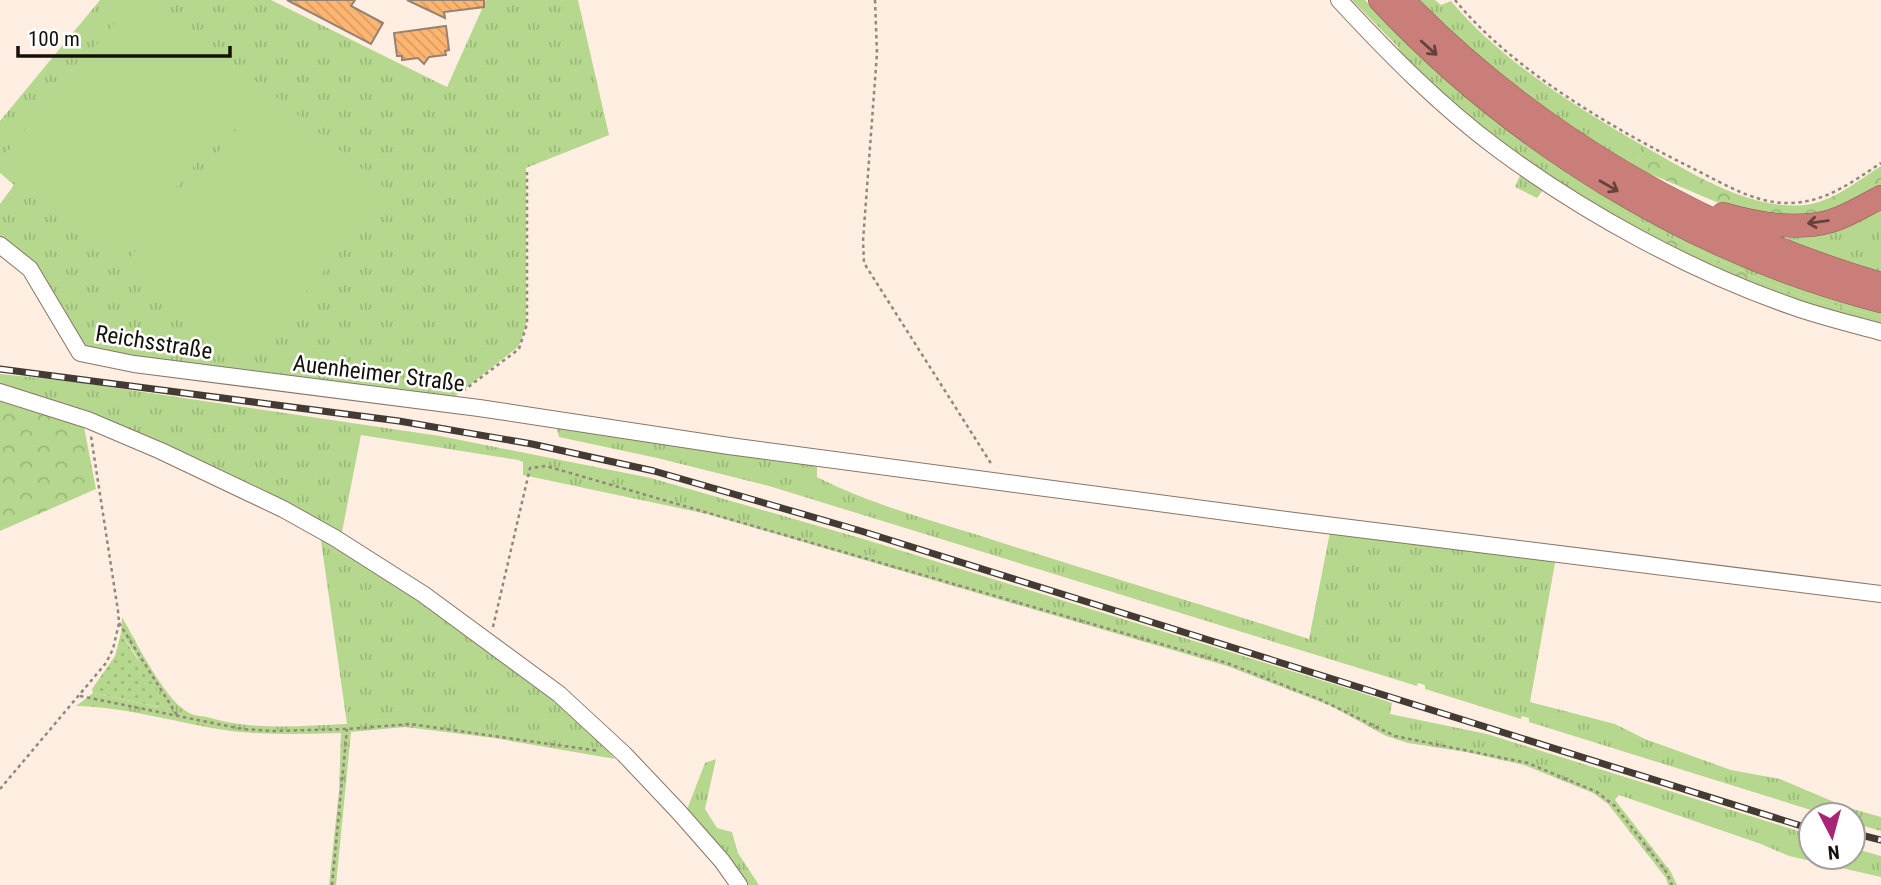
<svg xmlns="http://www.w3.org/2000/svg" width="1881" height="885" font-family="'Roboto Condensed',sans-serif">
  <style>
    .grass { fill: url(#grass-tufts) }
    .forest { fill: url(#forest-crowns) }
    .garden { fill: url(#garden-dots) }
    .pitch { fill: #b5d88e }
    .building { fill: url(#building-back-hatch); stroke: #948272; stroke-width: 2 }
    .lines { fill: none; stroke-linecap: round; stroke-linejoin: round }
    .minor-casing { stroke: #887667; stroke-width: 18 }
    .highway-casing { stroke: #8b5852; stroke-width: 24 }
    .path { stroke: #93877d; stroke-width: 2.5; stroke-dasharray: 3.5 3.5; stroke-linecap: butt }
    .minor { stroke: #fff; stroke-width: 16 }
    .highway { stroke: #ca7e79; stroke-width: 23 }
    .rail-casing { stroke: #433a33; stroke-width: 7 }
    .rail { stroke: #fff; stroke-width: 4.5; stroke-dasharray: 13; stroke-linecap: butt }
    .oneway { stroke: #67423c }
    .labels { text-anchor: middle; stroke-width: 5; stroke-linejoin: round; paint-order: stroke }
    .street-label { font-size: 23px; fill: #16100a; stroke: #fff }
  </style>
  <defs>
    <pattern id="grass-tufts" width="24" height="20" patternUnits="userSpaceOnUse" patternTransform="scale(1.75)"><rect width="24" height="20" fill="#b5d88e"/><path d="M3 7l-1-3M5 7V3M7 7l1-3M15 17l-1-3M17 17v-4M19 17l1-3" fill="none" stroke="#9bb879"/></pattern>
    <pattern id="forest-crowns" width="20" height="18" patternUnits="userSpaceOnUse" patternTransform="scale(1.75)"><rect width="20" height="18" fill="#b5d88e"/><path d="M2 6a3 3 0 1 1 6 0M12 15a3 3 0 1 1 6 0" fill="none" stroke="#9bb879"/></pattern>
    <pattern id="garden-dots" width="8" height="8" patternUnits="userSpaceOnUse" patternTransform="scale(1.75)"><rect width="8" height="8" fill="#b5d88e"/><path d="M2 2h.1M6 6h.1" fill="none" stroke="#9bb879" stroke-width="1.8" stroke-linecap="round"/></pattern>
    <pattern id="building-back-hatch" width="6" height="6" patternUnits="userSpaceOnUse" patternTransform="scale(1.75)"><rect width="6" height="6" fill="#fdb572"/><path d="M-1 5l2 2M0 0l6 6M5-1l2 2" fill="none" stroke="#d89b61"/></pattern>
  </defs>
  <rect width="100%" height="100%" fill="#ffeee1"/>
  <path class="grass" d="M100,0H271L447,87L486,0H578L609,135L526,168V324L522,338L518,347L443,406L81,351L30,267L0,242V204L14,185L0,173V121Z
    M1352,0H1365L1417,52L1786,282L1845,303L1881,312V317L1810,299L1767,283L1656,231L1591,196L1586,206L1549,182L1537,198L1515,187L1524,166L1393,55L1399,48Z
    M1409,0H1435L1441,5L1451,1C1501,61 1579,109 1647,148L1634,167L1523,97Z
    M1881,209V276L1775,240L1830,233Z
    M0,374L69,381L440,436L651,478L867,540L1356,691L1392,703L1390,714L1487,734L1811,835V857H1853V848L1881,856V877L1789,856L1761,844L1619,795L1615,800L1671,872L1677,885H1668L1666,878L1608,804L1593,793L1524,765L1466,752L1408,743L1386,736L1331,706L1227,666L707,514L523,475V462L518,460L361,435L341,537L0,388Z
    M555,423L817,464V477C868,503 923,518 978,535C1088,571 1199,603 1309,639L1332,522L1557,552L1530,702L1615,724L1645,739L1731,770L1780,779L1846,807L1881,817V831L1853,823V815H1827L1529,722V718L1522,716L1521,719L1425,689V685L1418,683L1417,686L769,486L657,458L559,437Z
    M320,534C379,572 436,613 493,654C535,685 582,718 615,759L494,738L405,727L351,732L336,885H329L339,791L341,733C300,734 259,736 218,729C170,721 125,707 76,706L93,693L159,707L136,655L121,633L122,617C135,640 164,698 186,711C191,715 200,716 207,717C252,731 300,726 347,724Z
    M716,759L705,809L717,828L732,832L738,853L759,885H746L686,812L705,763Z"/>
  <path class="forest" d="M1647,148C1693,174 1756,214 1811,204C1836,199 1859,180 1881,166V187L1828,212L1807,217L1735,210L1634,167Z
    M1591,196L1656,231L1767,283L1810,299L1881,317V331L1707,270L1586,206Z
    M0,399L84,427L96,489L0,531Z"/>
  <path class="garden" d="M121,633L161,697L160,707L93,693L92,689L115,656Z"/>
  <path class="pitch" d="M134,0H157L261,86L113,262L0,168V160Z
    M269,91L390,192L242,368L122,267Z"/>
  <path class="building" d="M287,0H355L351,6L383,23L371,44Z
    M407,0H484V7L444,12L445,18Z
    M446,26L449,50L445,51L446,55L429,57L424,64L418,58L402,60V56H397L394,33Z"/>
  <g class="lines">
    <g class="minor-casing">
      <path id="minor" d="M1339,0C1388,53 1440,106 1498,149C1584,213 1692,272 1794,307C1822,317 1852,324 1881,332
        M0,245L30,269L80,353L134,364L479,408L729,446L1294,521L1881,594
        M0,392L88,420L161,451L283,509L335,538L423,594L559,694L624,754L678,811L722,861L739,885"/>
    </g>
    <g class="highway-casing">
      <path id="highway" d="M1380,0C1513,142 1692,253 1881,301
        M1403,0C1534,135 1701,231 1881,284
        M1723,214C1757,224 1796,231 1831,221C1848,216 1865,205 1881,197"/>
    </g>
    <path class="path" d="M875,0L877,53L863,241L864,263L992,465
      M1455,0C1513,71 1615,130 1696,170C1726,185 1756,204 1791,203C1826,202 1852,182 1881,163
      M463,391L519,349L527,324V172
      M119,623L177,715
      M493,627L530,468L546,466L1227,663L1319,699L1395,736L1528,763L1597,792L1615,806L1667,873L1672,885
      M80,696L242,729L274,731L347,729L410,724L599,751
      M0,789L106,663L113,649L119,623L118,611L91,436
      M332,885L347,729"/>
    <use href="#minor" class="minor"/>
    <use href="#highway" class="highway"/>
    <g class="rail-casing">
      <path id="rail" d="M0,369L399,421L532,444L654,471L861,531L1811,829
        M1853,833L1881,840"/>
    </g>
    <use href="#rail" class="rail"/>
  </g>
  <defs><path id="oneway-shaft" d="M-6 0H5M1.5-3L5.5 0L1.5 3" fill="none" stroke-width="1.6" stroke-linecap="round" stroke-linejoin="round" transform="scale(1.75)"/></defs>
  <g class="oneway">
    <use href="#oneway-shaft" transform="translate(1429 48) rotate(42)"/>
    <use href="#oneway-shaft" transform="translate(1609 186) rotate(30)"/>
    <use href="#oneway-shaft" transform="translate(1818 222) rotate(172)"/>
  </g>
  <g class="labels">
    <g class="street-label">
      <text transform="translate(154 342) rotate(9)" y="8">Reichsstraße</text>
      <text transform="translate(379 373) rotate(7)" y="8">Auenheimer Straße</text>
    </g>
  </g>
  <g transform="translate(1832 836) rotate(174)"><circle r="33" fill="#ffffff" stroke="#a29f9d" stroke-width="2"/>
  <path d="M0-5L12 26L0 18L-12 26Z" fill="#a82673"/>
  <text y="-10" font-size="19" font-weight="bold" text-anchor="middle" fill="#16100a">N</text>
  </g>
  <path d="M18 46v10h212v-10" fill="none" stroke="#16100a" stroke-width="3.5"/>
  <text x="28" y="46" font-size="21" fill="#16100a" stroke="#ffffff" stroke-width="5" paint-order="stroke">100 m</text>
</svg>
